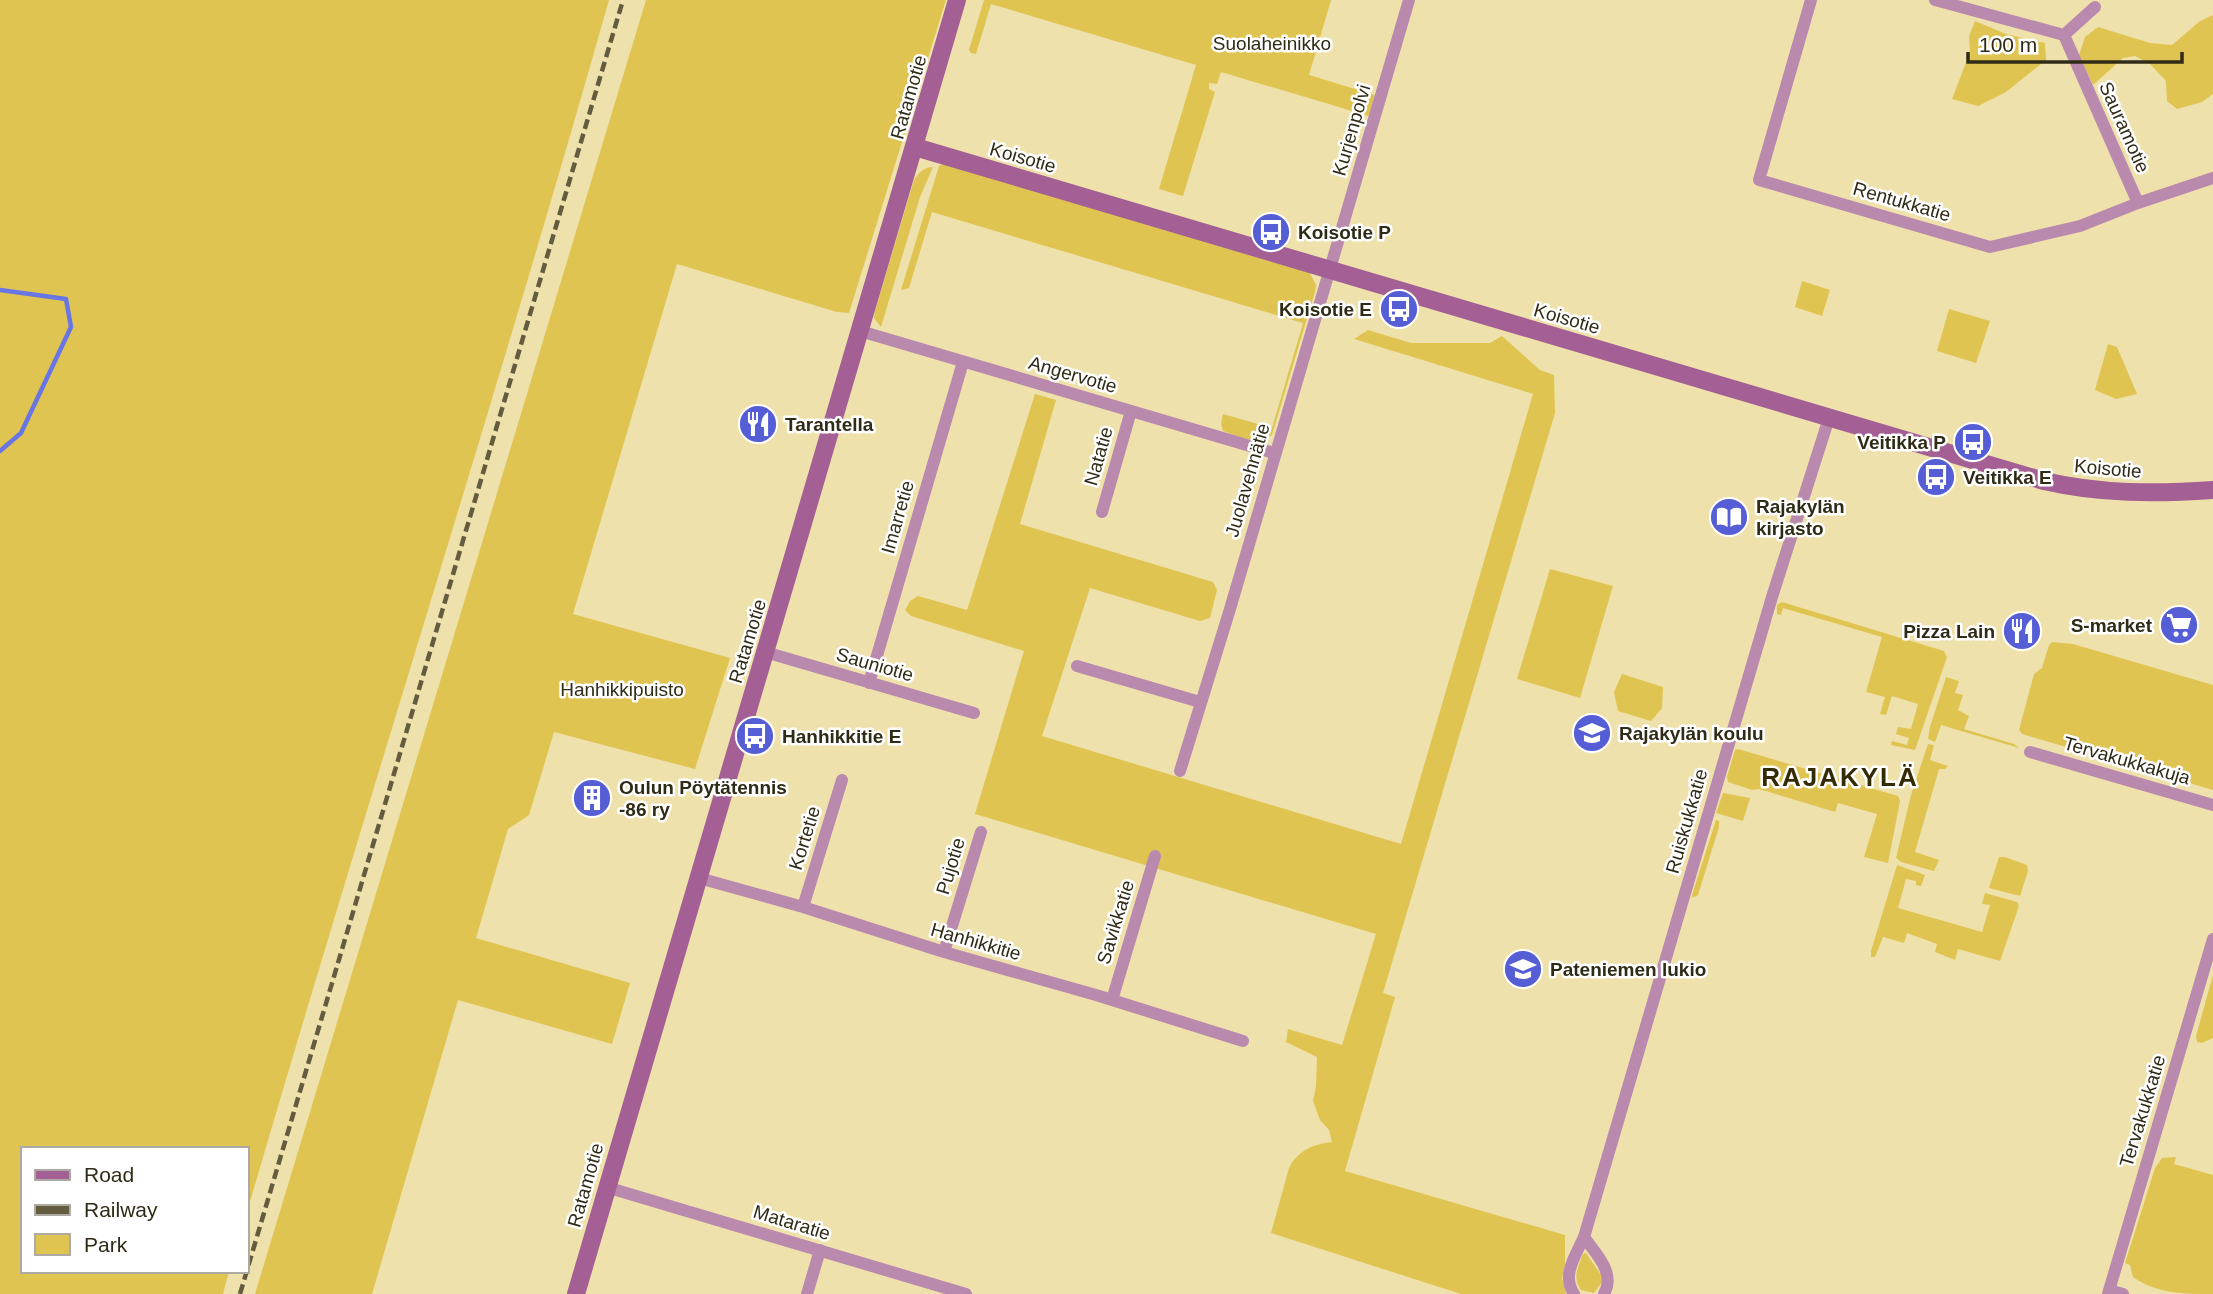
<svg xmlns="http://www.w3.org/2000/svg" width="2213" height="1294" font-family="Helvetica,sans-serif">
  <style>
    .green { fill: #e0c451 }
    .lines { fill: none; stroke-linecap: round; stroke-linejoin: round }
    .stream { stroke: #6876e5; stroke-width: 4.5 }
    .street { stroke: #ba8aae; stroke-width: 12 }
    .secondary { stroke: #a45f95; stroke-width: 18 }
    .rail { stroke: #635c3e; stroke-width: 4.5; stroke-dasharray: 10 5; stroke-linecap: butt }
    .labels { text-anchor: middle; stroke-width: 5; stroke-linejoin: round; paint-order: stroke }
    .park-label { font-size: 19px; fill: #322c14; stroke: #fff }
    .street-label { font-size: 19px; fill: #302b16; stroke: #fff }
    .poi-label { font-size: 19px; font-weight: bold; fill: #302b16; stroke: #fff; text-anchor: start }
    .district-label { font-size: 26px; font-weight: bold; letter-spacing: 2px; fill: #342a03; stroke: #fff }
  </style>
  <rect width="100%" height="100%" fill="#eee1ac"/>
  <path class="green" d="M0,0H609C494,406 365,807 247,1212V1149H23V1271H229L223,1294H0Z
    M646,0H946L849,313L837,312L677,264L573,614L730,658L695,769L554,732L529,815L508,829L476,938L630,983L612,1044L458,1000L372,1294H255Z
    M984,0H1331L1309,75L1375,95L1369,116L1221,72L1217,84L1209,83V89L1215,92L1183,196L1159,189L1196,65L991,4L976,54L971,53L969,50Z
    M2213,15V94L2202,102L2177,109L2167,101L2166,81L2150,64L2135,56L2123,58L2093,85L2079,55L2085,37L2098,27L2150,43L2172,45L2200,21Z
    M1975,21L2006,34L2045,43L2046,60L2006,92L1978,106L1952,99L1970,52L1969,36Z
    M944,164L1310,273L1316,285L1315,292L1272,435C1255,445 1240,437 1223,431L1221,424L1223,414L1272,428L1303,323L932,212L909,288L901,290L939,166Z
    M933,167L920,197L881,327L874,318L875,311L913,183C916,175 923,167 933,167Z
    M1802,281L1830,290L1822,316L1795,307Z
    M1949,309L1990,321L1976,363L1937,351Z
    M1368,330L1411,343H1490L1502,336L1540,370L1554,375L1555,413L1383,993L1395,997L1345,1171L1565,1235V1265L1562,1278L1566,1294H1461L1271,1233L1289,1168C1298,1150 1314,1144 1332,1142L1329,1130L1320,1120L1313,1101L1316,1086L1317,1057L1286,1042L1288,1029L1342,1045L1376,934L975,814L1024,651L911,616L905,610L910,601L918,596L967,610L1035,394L1056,400L1020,524L1213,582L1217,590L1210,618L1200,621L1090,588L1042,736L1401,844L1533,394L1354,339Z
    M2108,344L2117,347L2137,394L2116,399L2095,390Z
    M1550,569L1613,586L1580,698L1517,679Z
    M1782,602L1944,651L1947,657L1915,750L1891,745L1892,741L1907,745L1909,738L1896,734L1898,727L1911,729L1918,704L1892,696L1886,715L1880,714L1885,697L1866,692L1882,637L1783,608L1781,615L1777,614V605Z
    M2052,642L2073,644L2213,685V790L2022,734L2019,730L2034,674L2042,668L2049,645Z
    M1622,674L1663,687L1662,708L1651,721L1618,711L1614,692Z
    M1946,677L1959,681L1955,693L1963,695L1958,710L1969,716L1964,729L2014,744L2019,748L1941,725L1935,742L1928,739L1930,727Z
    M1928,744L1934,745L1930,760L1948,766L1945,769H1939L1915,852L1939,860L1934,871L1901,862L1896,858L1911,795Z
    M1738,749L1898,796L1900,801L1888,863L1864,857L1877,814L1838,803L1835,812L1759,789L1752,790L1728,782L1727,777L1735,750Z
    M1723,793L1750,798L1743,821L1716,813Z
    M1716,820L1719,821V827L1698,895L1693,898L1692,895Z
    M1999,857H2005L2027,865L2028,871L2020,896L1989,888Z
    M1897,865L1925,875L1921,886L1916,885V881L1906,879L1898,908L1982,932L1990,905L1982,904L1985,893L2017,902L2019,906L2000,961L1958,949L1955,960L1935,952L1937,944L1907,933L1904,943L1883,937L1875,957H1871V951Z
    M2213,975V1038L2202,1043L2197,1042L2196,1036Z
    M2176,1157L2174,1164L2213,1175V1294C2184,1294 2157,1294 2133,1277L2130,1265L2125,1263L2155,1168L2162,1158Z
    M1586,1253L1601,1275L1602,1282L1594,1293L1581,1290C1572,1277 1578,1267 1583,1254Z"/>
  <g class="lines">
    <path class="stream" d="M0,290L66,299L71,327L21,433L0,451"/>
    <path class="street" d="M1811,0L1759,180L1990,247L2080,226L2138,203L2213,178
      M1935,0L2064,35L2138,203
      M2064,35L2095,7
      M860,331L1274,453
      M1102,512L1131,411
      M765,652L974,713
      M1077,666L1200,702
      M869,683L963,362
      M2030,752L2213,805
      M1180,771L1230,609L1409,0
      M699,878L803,907L944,952L1096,995L1243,1041
      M803,907L842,780
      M944,952L981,832
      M1112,1000L1155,856
      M606,1187L966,1294
      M1584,1237C1596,1254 1616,1273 1604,1294
      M2109,1290L2123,1294
      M807,1294L820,1250
      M1574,1294C1561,1275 1576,1255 1584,1237L1772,597L1829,418
      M2108,1294L2213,939"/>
    <path class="secondary" d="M915,147L2044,481C2100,494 2156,494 2213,490
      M576,1294L957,0"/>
    <path class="rail" d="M240,1294L623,0"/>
  </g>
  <defs>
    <g id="bus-disc" transform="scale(2.0125)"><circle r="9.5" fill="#555ed5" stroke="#fff"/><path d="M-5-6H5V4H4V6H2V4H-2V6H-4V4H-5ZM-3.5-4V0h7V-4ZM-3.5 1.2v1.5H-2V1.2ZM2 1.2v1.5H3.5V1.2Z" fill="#fff"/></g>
    <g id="restaurant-disc" transform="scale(2.0125)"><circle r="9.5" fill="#555ed5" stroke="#fff"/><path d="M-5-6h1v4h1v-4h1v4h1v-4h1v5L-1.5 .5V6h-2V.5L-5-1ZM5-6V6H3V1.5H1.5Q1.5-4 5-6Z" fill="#fff"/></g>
    <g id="library-disc" transform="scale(2.0125)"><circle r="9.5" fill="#555ed5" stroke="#fff"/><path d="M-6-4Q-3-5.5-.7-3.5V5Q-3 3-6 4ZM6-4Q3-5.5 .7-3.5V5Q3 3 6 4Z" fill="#fff"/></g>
    <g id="supermarket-disc" transform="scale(2.0125)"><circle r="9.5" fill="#555ed5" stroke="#fff"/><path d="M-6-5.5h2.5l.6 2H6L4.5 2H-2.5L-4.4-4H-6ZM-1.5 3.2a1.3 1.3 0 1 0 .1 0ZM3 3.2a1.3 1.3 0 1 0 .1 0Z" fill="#fff"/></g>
    <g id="school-disc" transform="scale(2.0125)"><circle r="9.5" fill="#555ed5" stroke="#fff"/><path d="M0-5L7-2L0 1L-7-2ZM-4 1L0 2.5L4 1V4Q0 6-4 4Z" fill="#fff"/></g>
    <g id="building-disc" transform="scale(2.0125)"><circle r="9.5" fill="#555ed5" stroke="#fff"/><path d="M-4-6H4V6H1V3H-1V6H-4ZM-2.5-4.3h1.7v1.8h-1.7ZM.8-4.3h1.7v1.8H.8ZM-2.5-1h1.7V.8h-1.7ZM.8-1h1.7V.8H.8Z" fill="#fff"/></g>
  </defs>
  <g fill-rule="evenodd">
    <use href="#bus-disc" x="1271" y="232"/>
    <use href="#bus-disc" x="1399" y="309"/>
    <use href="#restaurant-disc" x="758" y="424"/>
    <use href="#bus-disc" x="1973" y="442"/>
    <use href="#bus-disc" x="1936" y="477"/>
    <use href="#library-disc" x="1729" y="517"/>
    <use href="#supermarket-disc" x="2179" y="625"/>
    <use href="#restaurant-disc" x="2022" y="631"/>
    <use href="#school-disc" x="1592" y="733"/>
    <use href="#bus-disc" x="755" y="736"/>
    <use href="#building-disc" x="592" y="798"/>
    <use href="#school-disc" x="1523" y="969"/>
  </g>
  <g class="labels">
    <g class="park-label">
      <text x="1272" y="50">Suolaheinikko</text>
      <text x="622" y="696">Hanhikkipuisto</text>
    </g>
    <g class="street-label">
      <text transform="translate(908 97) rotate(-74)" y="7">Ratamotie</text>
      <text transform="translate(2125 127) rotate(66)" y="7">Sauramotie</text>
      <text transform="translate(1351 130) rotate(-74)" y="7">Kurjenpolvi</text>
      <text transform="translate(1023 157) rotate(16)" y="7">Koisotie</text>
      <text transform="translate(1902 201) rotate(16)" y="7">Rentukkatie</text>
      <text transform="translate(1567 318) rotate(16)" y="7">Koisotie</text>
      <text transform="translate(1073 374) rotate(16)" y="7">Angervotie</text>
      <text transform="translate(1098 456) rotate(-74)" y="7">Natatie</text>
      <text transform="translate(2108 468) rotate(5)" y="7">Koisotie</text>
      <text transform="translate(1247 480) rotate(-74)" y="7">Juolavehnätie</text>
      <text transform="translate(897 517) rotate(-74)" y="7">Imarretie</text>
      <text transform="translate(747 641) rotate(-73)" y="7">Ratamotie</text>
      <text transform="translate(875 664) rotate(16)" y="7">Sauniotie</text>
      <text transform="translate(2127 760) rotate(16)" y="7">Tervakukkakuja</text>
      <text transform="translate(1686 821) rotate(-74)" y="7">Ruiskukkatie</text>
      <text transform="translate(804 838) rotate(-73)" y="7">Kortetie</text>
      <text transform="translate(950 866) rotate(-73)" y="7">Pujotie</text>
      <text transform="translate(1115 922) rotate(-73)" y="7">Savikkatie</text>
      <text transform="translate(976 941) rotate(16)" y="7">Hanhikkitie</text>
      <text transform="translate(2142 1111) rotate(-73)" y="7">Tervakukkatie</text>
      <text transform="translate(585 1185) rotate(-74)" y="7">Ratamotie</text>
      <text transform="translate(792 1222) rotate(17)" y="7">Mataratie</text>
    </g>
    <g class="poi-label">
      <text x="1298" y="239">Koisotie P</text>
      <text x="1372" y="316" text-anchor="end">Koisotie E</text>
      <text x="785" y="431">Tarantella</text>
      <text x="1946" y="449" text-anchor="end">Veitikka P</text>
      <text x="1963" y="484">Veitikka E</text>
      <text x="1756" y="513">Rajakylän<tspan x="1756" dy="22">kirjasto</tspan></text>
      <text x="2152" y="632" text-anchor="end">S-market</text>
      <text x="1995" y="638" text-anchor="end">Pizza Lain</text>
      <text x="1619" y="740">Rajakylän koulu</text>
      <text x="782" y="743">Hanhikkitie E</text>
      <text x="619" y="794">Oulun Pöytätennis<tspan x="619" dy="22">-86 ry</tspan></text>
      <text x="1550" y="976">Pateniemen lukio</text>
    </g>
    <g class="district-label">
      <text x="1840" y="786">RAJAKYLÄ</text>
    </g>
  </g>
  <rect x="21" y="1147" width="228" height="126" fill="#ffffff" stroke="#acaaa2" stroke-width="2"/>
  <rect x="35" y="1170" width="35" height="10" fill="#a45f95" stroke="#acaaa2" stroke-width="2"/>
  <text x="84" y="1182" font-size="21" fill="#302b16">Road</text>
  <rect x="35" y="1205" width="35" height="10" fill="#635c3e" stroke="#acaaa2" stroke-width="2"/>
  <text x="84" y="1217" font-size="21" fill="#302b16">Railway</text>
  <rect x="35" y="1234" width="35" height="21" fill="#e0c451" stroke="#acaaa2" stroke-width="2"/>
  <text x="84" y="1252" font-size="21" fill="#302b16">Park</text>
  <path d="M1968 52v10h214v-10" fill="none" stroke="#302b16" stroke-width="3.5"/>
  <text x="1979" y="52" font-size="21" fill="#302b16" stroke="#ffffff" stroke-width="5" paint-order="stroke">100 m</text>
</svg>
